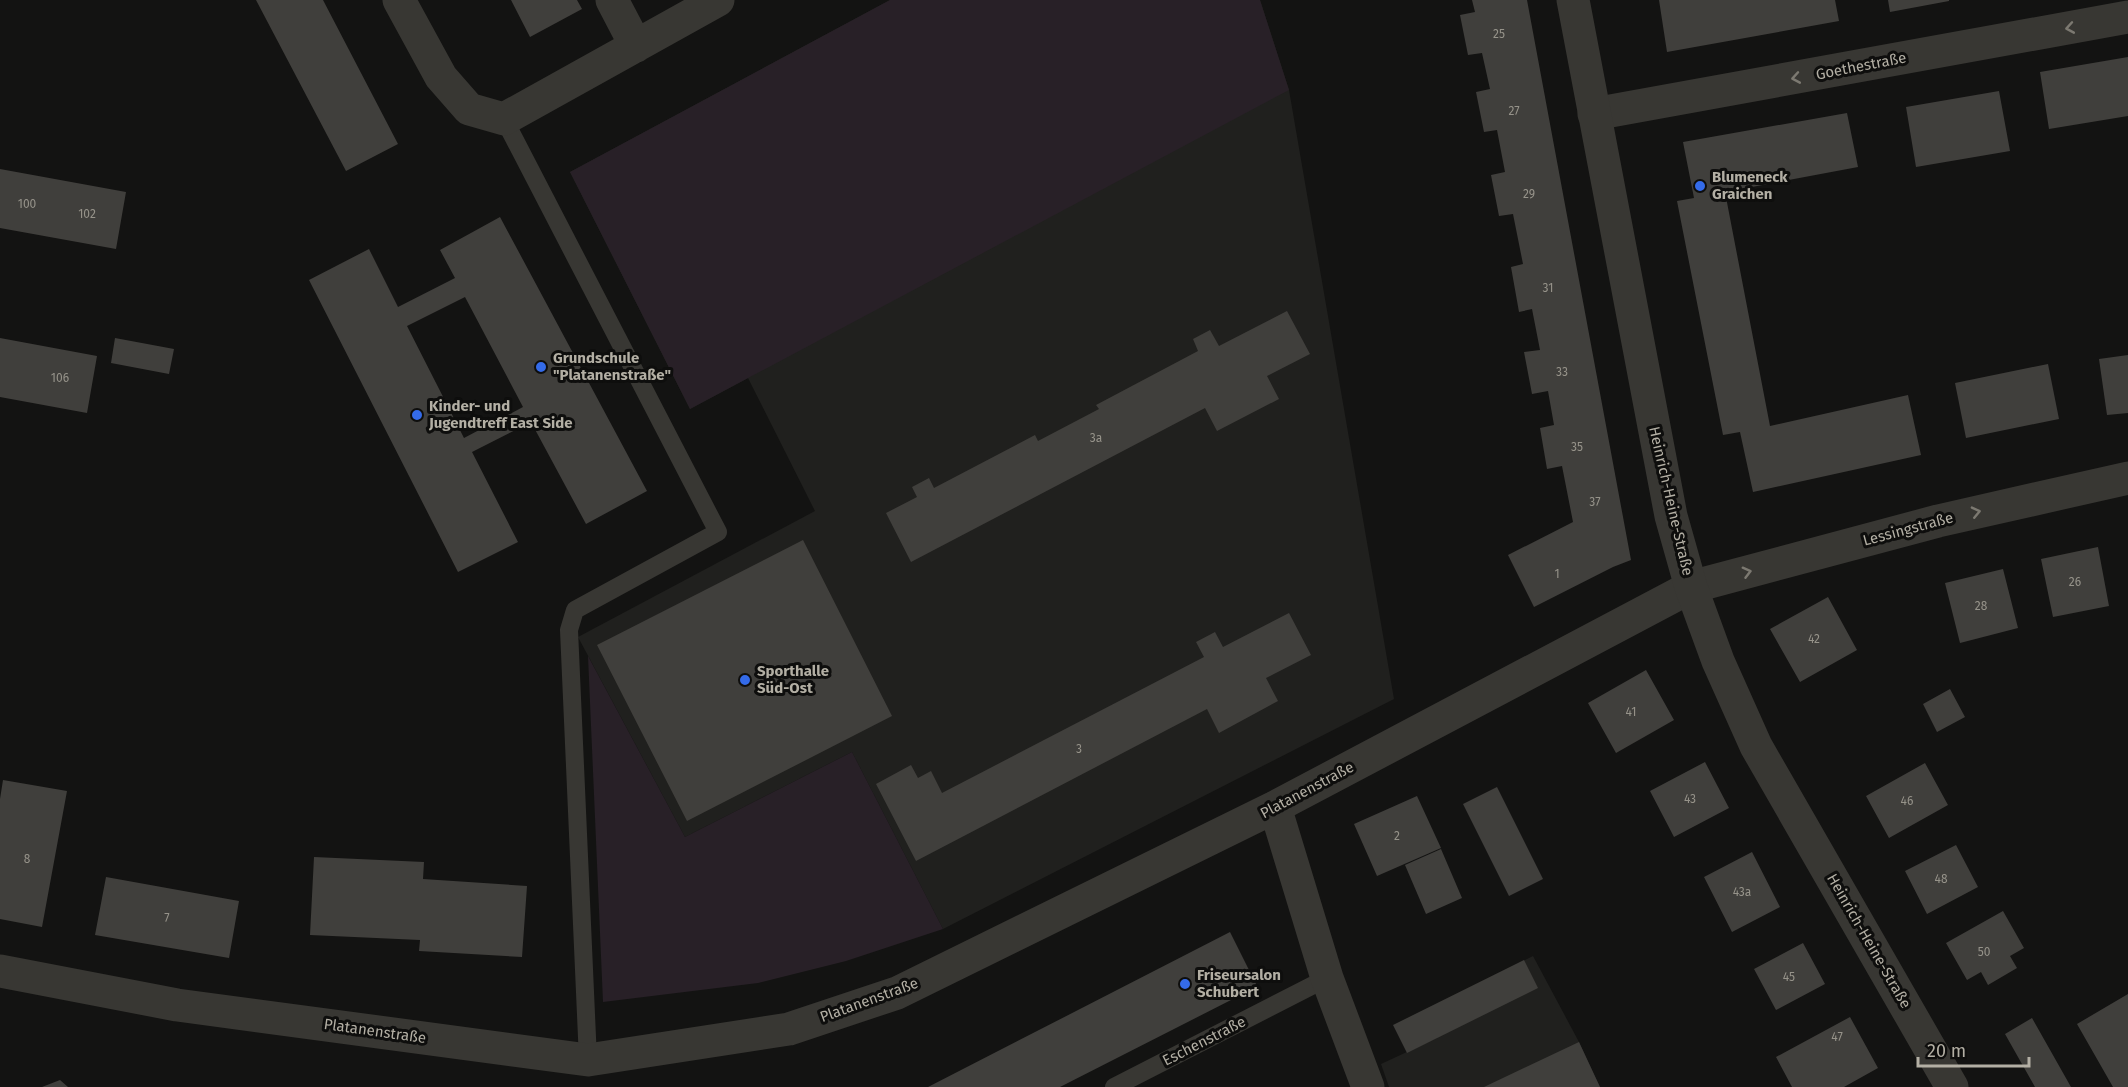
<svg xmlns="http://www.w3.org/2000/svg" width="2128" height="1087" font-family="'Fira Sans',sans-serif">
  <style>
    .built { fill: #20201e }
    .green { fill: #282027 }
    .building { fill: #403f3c; fill-rule: evenodd }
    .lines { fill: none; stroke-linecap: round; stroke-linejoin: round }
    .service { stroke: #383733; stroke-width: 18 }
    .minor { stroke: #383733; stroke-width: 33 }
    .tertiary { stroke: #383733; stroke-width: 33 }
    .oneway { stroke: #7c7971 }
    .poi-dot { fill: #346be9; stroke: #0e0e0d; stroke-width: 2 }
    .labels { text-anchor: middle; stroke-width: 6; stroke-linejoin: round; paint-order: stroke }
    .number-label { font-size: 12px; fill: #96938a }
    .street-label { font-size: 15px; fill: #b3afa4; stroke: #0e0e0d }
    .poi-label { font-size: 15px; font-weight: bold; fill: #b3afa4; stroke: #0e0e0d; text-anchor: start }
  </style>
  <rect width="100%" height="100%" fill="#131312"/>
  <path class="built" d="M890,0H1260L1289,90L1394,699L943,929L852,752L685,837L578,637L815,511L748,378L690,409L570,172Z
    M1533,956L1579,1042L1600,1087H1389L1381,1064L1437,1038L1423,1011Z"/>
  <path class="green" d="M890,0H1260L1289,90L690,409L570,172Z
    M588,656L685,837L852,752L943,929L846,961L758,983L603,1002Z"/>
  <path class="building" d="M256,0H323L398,144L346,171Z
    M511,0H577L582,9L530,37Z
    M1472,0H1527L1631,560L1613,567L1534,607L1508,555L1573,522L1562,466L1547,469L1540,428L1554,425L1548,391L1532,394L1524,352L1540,350L1532,309L1519,312L1511,267L1523,264L1513,214L1499,216L1491,175L1505,172L1497,130L1484,132L1476,92L1490,89L1482,53L1468,55L1460,15L1475,12Z
    M1659,0H1835L1839,21L1667,52Z
    M1888,0H1949V1L1890,12Z
    M2128,57V116L2049,129L2040,72Z
    M1999,91L2010,151L1916,167L1906,107Z
    M1847,113L1858,167L1725,192L1770,426L1908,395L1921,455L1753,492L1740,432L1723,435L1677,201L1694,198L1683,142Z
    M0,169L126,192L116,249L0,228Z
    M500,217L647,491L586,524L531,422L472,452L518,542L458,572L309,280L369,249L398,307L455,278L440,250ZM465,297L523,407L464,438L407,326Z
    M1287,311L1310,354L1267,376L1279,399L1217,431L1205,408L911,562L886,513L917,497L912,487L929,478L934,488L1035,435L1038,441L1099,409L1096,405L1198,351L1193,339L1210,330L1219,346Z
    M0,338L97,356L87,413L0,397Z
    M115,338L174,349L169,374L111,363Z
    M2128,355V413L2107,415L2099,359Z
    M2048,364L2059,419L1966,438L1955,383Z
    M803,540L892,716L687,821L597,645Z
    M2098,547L2109,606L2053,617L2041,559Z
    M2003,569L2018,628L1960,643L1945,583Z
    M1828,597L1857,650L1800,682L1770,629Z
    M1289,613L1311,655L1266,678L1278,701L1219,733L1207,709L916,861L876,784L911,765L918,778L931,771L942,793L1204,657L1196,642L1215,632L1223,647Z
    M1646,670L1674,720L1616,753L1588,703Z
    M1950,689L1965,717L1937,732L1923,704Z
    M1705,762L1729,808L1674,837L1650,791Z
    M1925,763L1948,805L1889,838L1866,796Z
    M3,780L67,791L42,927L0,919V799Z
    M1497,787L1543,879L1509,896L1463,804Z
    M1417,796L1441,848L1377,876L1354,824Z
    M1956,845L1978,887L1927,914L1905,871Z
    M1441,849L1462,898L1426,914L1405,865Z
    M1752,852L1780,907L1732,932L1704,877Z
    M314,857L424,862L423,879L527,886L522,957L419,951L420,940L310,935Z
    M106,877L239,901L229,958L95,935Z
    M2003,911L2024,948L2010,956L2017,968L1988,985L1981,972L1967,980L1946,943Z
    M1230,932L1257,986L1231,1000L1060,1087H928Z
    M1803,943L1825,984L1776,1010L1754,969Z
    M1524,960L1538,988L1407,1053L1393,1025Z
    M2128,994V1087H2113L2077,1024Z
    M1850,1017L1878,1068L1844,1087H1792L1776,1057Z
    M2032,1018L2071,1087H2035L2005,1034Z
    M1579,1042L1600,1087H1484Z
    M60,1080L68,1087H42Z"/>
  <g class="lines">
    <path class="service" d="M504,119L718,532L575,610L569,630L588,1060
      M1114,1087L1327,978"/>
    <path class="minor" d="M399,0L441,77L469,109L504,119L718,0
      M612,0L636,46
      M1594,114L2128,17
      M1275,807L1327,978L1368,1087
      M0,971L177,1005L588,1060L789,1029L897,993L1275,807L1691,587L1938,521L2128,478"/>
    <path class="tertiary" d="M1573,0L1671,516L1691,587L1718,661L1756,746L1952,1087"/>
  </g>
  <defs><path id="oneway-chevron" d="M-2-3.5L2.5 0L-2 3.5" fill="none" stroke-width="1.6" stroke-linecap="round" stroke-linejoin="round" transform="scale(1.5)"/></defs>
  <g class="oneway">
    <use href="#oneway-chevron" transform="translate(2070 28) rotate(170)"/>
    <use href="#oneway-chevron" transform="translate(1796 78) rotate(170)"/>
    <use href="#oneway-chevron" transform="translate(1976 512) rotate(-13)"/>
    <use href="#oneway-chevron" transform="translate(1747 572) rotate(-15)"/>
  </g>
  <g class="poi-dot">
    <circle cx="1700" cy="186" r="6"/>
    <circle cx="541" cy="367" r="6"/>
    <circle cx="417" cy="415" r="6"/>
    <circle cx="745" cy="680" r="6"/>
    <circle cx="1185" cy="984" r="6"/>
  </g>
  <g class="labels">
    <g class="number-label">
      <text x="1499" y="38">25</text>
      <text x="1514" y="115">27</text>
      <text x="1529" y="198">29</text>
      <text x="27" y="208">100</text>
      <text x="87" y="218">102</text>
      <text x="1548" y="292">31</text>
      <text x="1562" y="376">33</text>
      <text x="60" y="382">106</text>
      <text x="1096" y="442">3a</text>
      <text x="1577" y="451">35</text>
      <text x="1595" y="506">37</text>
      <text x="1557" y="578">1</text>
      <text x="2075" y="586">26</text>
      <text x="1981" y="610">28</text>
      <text x="1814" y="643">42</text>
      <text x="1631" y="716">41</text>
      <text x="1079" y="753">3</text>
      <text x="1690" y="803">43</text>
      <text x="1907" y="805">46</text>
      <text x="1397" y="840">2</text>
      <text x="27" y="863">8</text>
      <text x="1941" y="883">48</text>
      <text x="1742" y="896">43a</text>
      <text x="167" y="922">7</text>
      <text x="1984" y="956">50</text>
      <text x="1789" y="981">45</text>
      <text x="1837" y="1041">47</text>
    </g>
    <g class="street-label">
      <text transform="translate(1861 66) rotate(-11)" y="5">Goethestraße</text>
      <text transform="translate(1671 501) rotate(77)" y="5">Heinrich-Heine-Straße</text>
      <text transform="translate(1908 529) rotate(-15)" y="5">Lessingstraße</text>
      <text transform="translate(1307 790) rotate(-28)" y="5">Platanenstraße</text>
      <text transform="translate(1869 941) rotate(60)" y="5">Heinrich-Heine-Straße</text>
      <text transform="translate(869 1000) rotate(-20)" y="5">Platanenstraße</text>
      <text transform="translate(375 1031) rotate(8)" y="5">Platanenstraße</text>
      <text transform="translate(1204 1041) rotate(-27)" y="5">Eschenstraße</text>
    </g>
    <g class="poi-label">
      <text x="1712" y="182">Blumeneck<tspan x="1712" dy="17">Graichen</tspan></text>
      <text x="553" y="363">Grundschule<tspan x="553" dy="17">"Platanenstraße"</tspan></text>
      <text x="429" y="411">Kinder- und<tspan x="429" dy="17">Jugendtreff East Side</tspan></text>
      <text x="757" y="676">Sporthalle<tspan x="757" dy="17">Süd-Ost</tspan></text>
      <text x="1197" y="980">Friseursalon<tspan x="1197" dy="17">Schubert</tspan></text>
    </g>
  </g>
  <path d="M1918 1057v9h111v-9" fill="none" stroke="#b3afa4" stroke-width="3"/>
  <text x="1927" y="1057" font-size="18" fill="#b3afa4" stroke="#0e0e0d" stroke-width="4.5" paint-order="stroke">20 m</text>
</svg>
